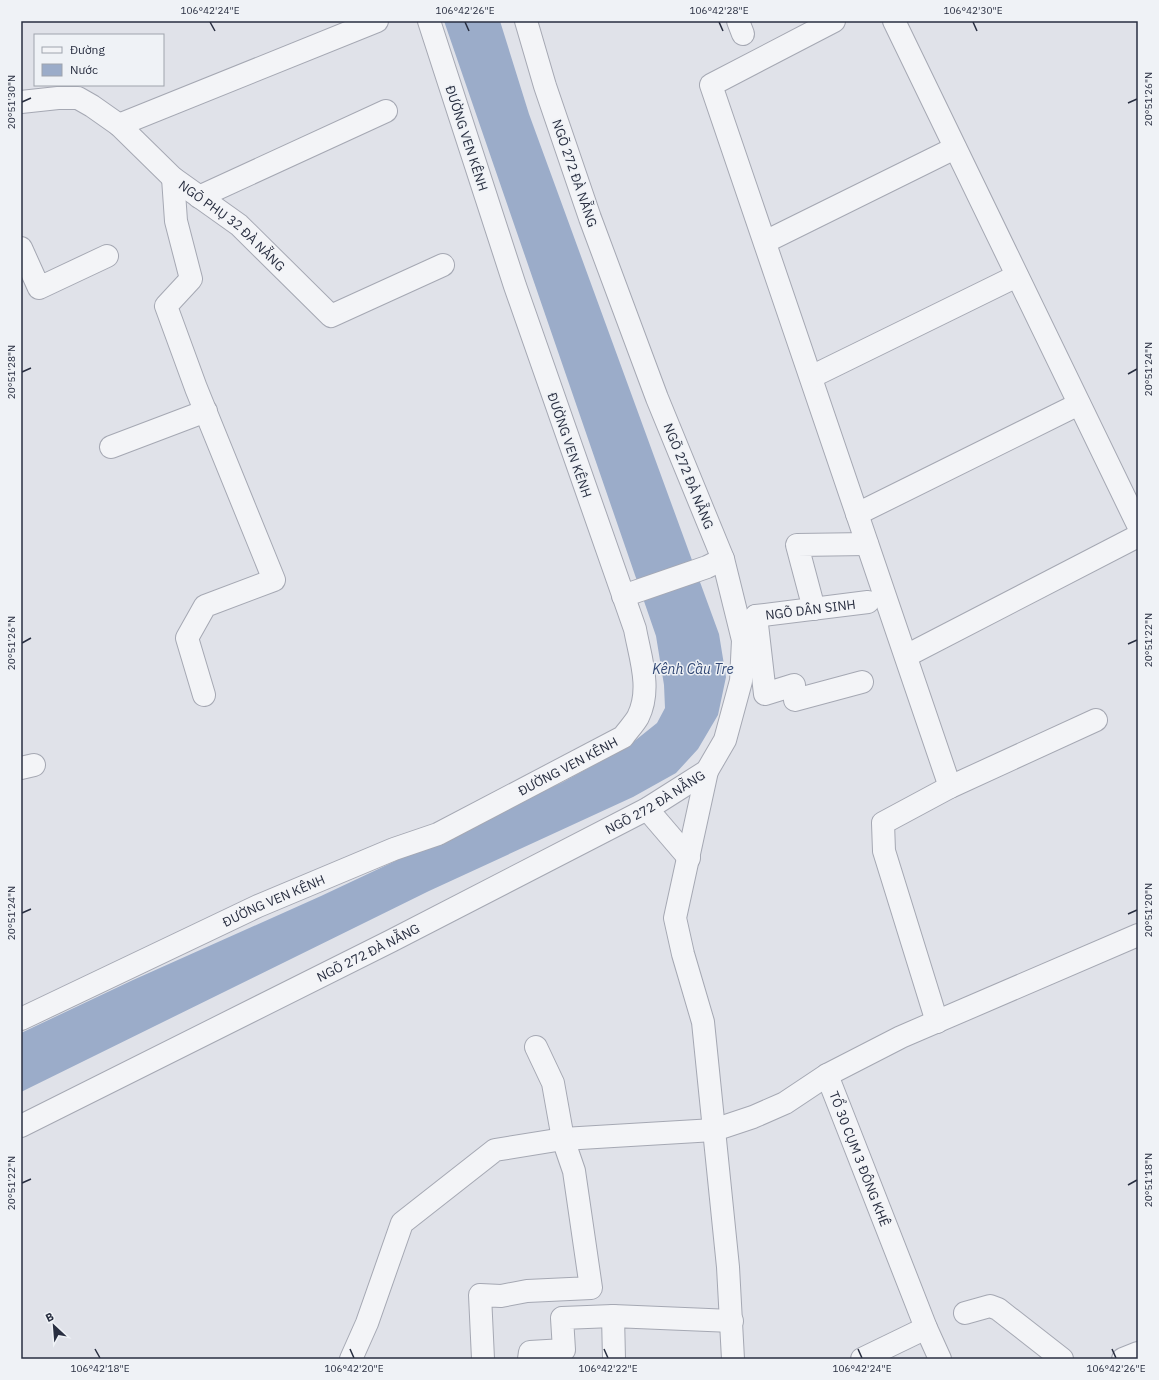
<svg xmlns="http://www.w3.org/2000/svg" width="1159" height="1380" font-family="'IBM Plex Sans',sans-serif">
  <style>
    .water { fill: #9bacc9 }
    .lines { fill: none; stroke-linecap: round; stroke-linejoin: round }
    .minor-casing { stroke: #a5a8b3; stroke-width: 24 }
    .minor { stroke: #f3f4f7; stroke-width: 22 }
    .ticks { fill: none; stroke: #282e40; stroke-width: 1.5 }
    .labels { text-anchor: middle; stroke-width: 3; stroke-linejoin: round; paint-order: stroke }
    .street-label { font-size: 13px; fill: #282e40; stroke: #eff2f6 }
    .water-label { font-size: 14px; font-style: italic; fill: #324875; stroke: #eff2f6 }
    .neatline { fill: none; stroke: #282e40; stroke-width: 1.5 }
    .ticks-label { font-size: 10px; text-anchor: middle; fill: #282e40 }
  </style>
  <rect width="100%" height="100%" fill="#e0e2e9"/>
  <path class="water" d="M444,21H500L529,114L719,634L726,677L718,715L698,749L676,773L633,797L429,891L21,1092V1033L133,980L321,896L563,782L627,747L657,723L665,708L664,685L656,636Z"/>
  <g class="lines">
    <g class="minor-casing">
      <g id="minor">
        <path d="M738,21L743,34"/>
        <path d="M834,21L711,85L950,787"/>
        <path d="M894,21L1138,525"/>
        <path id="s1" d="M21,102L58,98H78L92,106L119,125L173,178L239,225L331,316L443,265"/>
        <path d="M119,125L377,21"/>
        <path d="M173,178L176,221L191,279L166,306L196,388L274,580L205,606L187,638L204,695"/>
        <path d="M199,197L386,111"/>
        <path d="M765,242L955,148"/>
        <path d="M21,248L39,288L107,256"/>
        <path d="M811,377L1017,276"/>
        <path d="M111,447L206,411"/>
        <path d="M857,514L1079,404"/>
        <path d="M623,596L707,567L723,559"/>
        <path d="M814,609L797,545L867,544"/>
        <path d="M756,616L765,694L794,685L795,700L862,682"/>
        <path id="s2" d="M748,630L756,616L868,602"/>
        <path d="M906,656L1138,536"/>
        <path d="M21,768L34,765"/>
        <path d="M707,771L675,918L683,954L703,1022L728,1267L733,1359"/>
        <path d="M647,809L689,858"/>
        <path id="s3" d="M21,1019L258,906L394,849L438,834L623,737C628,730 634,724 638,717C652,689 640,657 635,629L515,286L429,21"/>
        <path d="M937,1022L884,851L883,823L950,787L1096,720"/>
        <path id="s4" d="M827,1075L926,1328L940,1359"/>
        <path id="s5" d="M21,1126L391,941L647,809L707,771L725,740L741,681L743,640L723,559L657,398L590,218L545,86L526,21"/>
        <path d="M965,1313L990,1306L998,1309L1062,1359"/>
        <path d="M351,1359L367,1323L402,1223L495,1150L563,1139L714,1130L753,1117L785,1103L827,1075L901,1037L1138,935"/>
        <path d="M483,1359L480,1295L501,1296L527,1291L591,1288L574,1171L563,1139L553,1083L536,1047"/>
        <path d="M529,1359L530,1352L564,1350L562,1318L613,1316"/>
        <path d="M614,1359L613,1316L732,1321"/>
        <path d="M862,1359L926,1328"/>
        <path d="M1123,1359L1138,1353"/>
      </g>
    </g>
    <use href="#minor" class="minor"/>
  </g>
  <path class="ticks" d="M210,22L215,31M465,22L469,31M719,22L723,31M973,22L977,31M22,102L31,98M1128,103L1137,99M22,372L31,368M1128,374L1137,369M22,643L31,638M1128,644L1137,640M22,913L31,909M1128,914L1137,910M22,1183L31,1179M1128,1185L1137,1180M95,1349L100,1358M350,1349L354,1358M604,1349L608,1358M858,1349L862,1358M1112,1349L1116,1358"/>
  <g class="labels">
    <g class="street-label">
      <text transform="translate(467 138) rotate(72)" y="5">ĐƯỜNG VEN KÊNH</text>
      <text transform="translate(575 173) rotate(71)" y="5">NGÕ 272 ĐÀ NẴNG</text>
      <text dy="5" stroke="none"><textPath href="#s1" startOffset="258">NGÕ PHỤ 32 ĐÀ NẴNG</textPath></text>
      <text transform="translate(570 445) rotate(71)" y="5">ĐƯỜNG VEN KÊNH</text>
      <text transform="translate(689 476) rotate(68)" y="5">NGÕ 272 ĐÀ NẴNG</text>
      <text dy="5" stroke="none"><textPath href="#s2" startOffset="71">NGÕ DÂN SINH</textPath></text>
      <text dy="5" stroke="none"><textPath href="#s3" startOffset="603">ĐƯỜNG VEN KÊNH</textPath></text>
      <text dy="5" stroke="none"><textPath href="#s5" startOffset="712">NGÕ 272 ĐÀ NẴNG</textPath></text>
      <text dy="5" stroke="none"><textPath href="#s3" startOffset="279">ĐƯỜNG VEN KÊNH</textPath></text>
      <text dy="5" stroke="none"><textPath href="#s5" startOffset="388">NGÕ 272 ĐÀ NẴNG</textPath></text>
      <text dy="5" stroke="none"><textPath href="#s4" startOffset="90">TỔ 30 CỤM 3 ĐÔNG KHÊ</textPath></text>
    </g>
    <g class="water-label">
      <text x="693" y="674">Kênh Cầu Tre</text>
    </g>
  </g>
  <rect width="1159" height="1380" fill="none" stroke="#eff2f6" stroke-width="44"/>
  <rect x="34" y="34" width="130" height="52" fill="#eff2f6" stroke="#9fa4ad"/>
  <rect x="42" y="47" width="20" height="6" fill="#f3f4f7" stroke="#9fa4ad"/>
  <text x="70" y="54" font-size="12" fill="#282e40">Đường</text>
  <rect x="42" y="64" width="20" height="12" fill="#9bacc9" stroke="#9fa4ad"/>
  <text x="70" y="74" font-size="12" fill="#282e40">Nước</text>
  <g transform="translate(54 1326) rotate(334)" stroke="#eff2f6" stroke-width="3" paint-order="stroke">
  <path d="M0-3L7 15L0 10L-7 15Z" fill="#282e40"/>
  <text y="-6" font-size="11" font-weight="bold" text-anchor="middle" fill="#282e40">B</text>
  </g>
  <rect x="22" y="22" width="1115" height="1336" class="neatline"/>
  <g class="ticks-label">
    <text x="210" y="14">106°42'24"E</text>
    <text x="465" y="14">106°42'26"E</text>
    <text x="719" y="14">106°42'28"E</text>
    <text x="973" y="14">106°42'30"E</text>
    <text transform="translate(1148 99) rotate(-90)" y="4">20°51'26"N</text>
    <text transform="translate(11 102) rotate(-90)" y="4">20°51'30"N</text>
    <text transform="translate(1148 369) rotate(-90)" y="4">20°51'24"N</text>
    <text transform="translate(11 372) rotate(-90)" y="4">20°51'28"N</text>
    <text transform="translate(1148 640) rotate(-90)" y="4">20°51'22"N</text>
    <text transform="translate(11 643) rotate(-90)" y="4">20°51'26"N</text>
    <text transform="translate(1148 910) rotate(-90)" y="4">20°51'20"N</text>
    <text transform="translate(11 913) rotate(-90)" y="4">20°51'24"N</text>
    <text transform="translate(1148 1180) rotate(-90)" y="4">20°51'18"N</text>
    <text transform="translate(11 1183) rotate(-90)" y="4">20°51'22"N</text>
    <text x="100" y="1372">106°42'18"E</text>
    <text x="354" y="1372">106°42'20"E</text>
    <text x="608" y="1372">106°42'22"E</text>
    <text x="862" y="1372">106°42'24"E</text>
    <text x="1116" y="1372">106°42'26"E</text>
  </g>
</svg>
